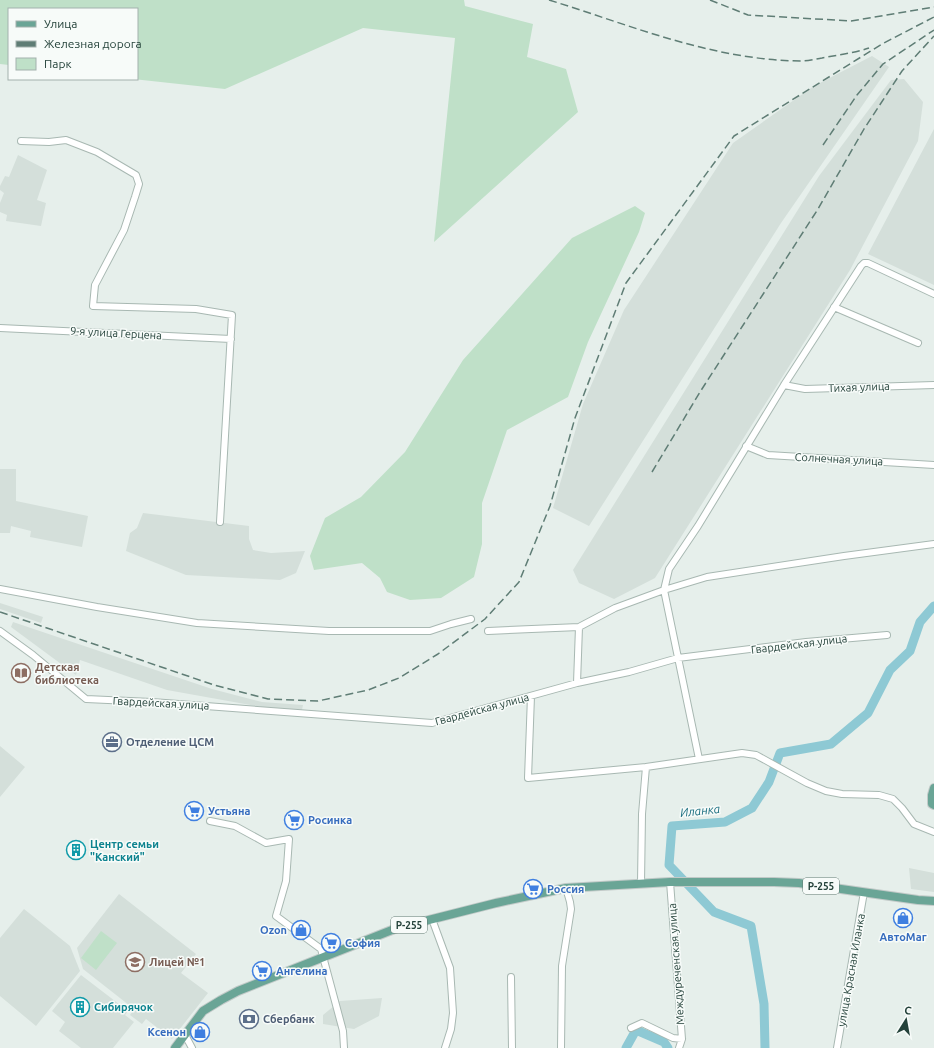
<svg xmlns="http://www.w3.org/2000/svg" width="934" height="1048" font-family="Ubuntu,sans-serif">
  <style>
    .built { fill: #d4dfda }
    .green { fill: #bfe0c8 }
    .lines { fill: none; stroke-linecap: round; stroke-linejoin: round }
    .river { stroke: #8ec9d4; stroke-width: 9 }
    .minor-casing { stroke: #a8b8b2; stroke-width: 8 }
    .major-casing { stroke: #c2cac8; stroke-width: 10 }
    .minor { stroke: #fff; stroke-width: 6 }
    .major { stroke: #6aa596; stroke-width: 8 }
    .rail { stroke: #5f7d75; stroke-width: 1.5; stroke-dasharray: 8 4; stroke-linecap: butt }
    .labels { text-anchor: middle; stroke-width: 3; stroke-linejoin: round; paint-order: stroke }
    .shield { fill: #f7fbf9; stroke: #637a73; stroke-width: 1 }
    .shield-label { font-size: 10px; font-weight: bold; fill: #24423a }
    .street-label { font-size: 11px; fill: #24423a; stroke: #f7fbf9 }
    .education-label { font-size: 11px; font-weight: bold; fill: #785e54; stroke: #f7fbf9; text-anchor: start }
    .service-label { font-size: 11px; font-weight: bold; fill: #4e5e75; stroke: #f7fbf9; text-anchor: start }
    .shop-label { font-size: 11px; font-weight: bold; fill: #366cbe; stroke: #f7fbf9; text-anchor: start }
    .culture-label { font-size: 11px; font-weight: bold; fill: #0d838f; stroke: #f7fbf9; text-anchor: start }
    .water-label { font-size: 12px; font-style: italic; fill: #1c6f80; stroke: #f7fbf9 }
  </style>
  <rect width="100%" height="100%" fill="#e6efeb"/>
  <path class="built" d="M872,56L889,67L781,223L589,526L553,508L583,404L624,310L733,143L814,86Z
    M904,79L923,102L918,141L850,270L655,578L614,599L579,583L573,570L819,176L891,80Z
    M934,129V285L868,254Z
    M18,155L47,170L37,200L46,203L41,226L6,221L7,215L0,212V203L4,193L0,190V186L5,176L9,177Z
    M0,469H16V501L88,516L82,547L30,537L31,531L11,526L10,533H0Z
    M143,513L249,526V539L253,550L271,553L305,551L296,573L280,580L186,575L126,551L130,533L137,528Z
    M0,603L43,617L41,623L0,609Z
    M13,622L212,689L262,702L303,705L302,710L262,707L167,690L80,660L76,675L11,627Z
    M0,746L25,767L0,797Z
    M909,868L934,873V892L911,889Z
    M119,894L196,954L181,973L208,993L172,1039L146,1019L142,1024L130,1015L134,1009L83,969L77,948Z
    M24,909L70,946L80,971L36,1026L0,996V938Z
    M81,975L128,1011L125,1015L134,1022L113,1048H81L59,1031L65,1022L52,1011Z
    M382,998L379,1016L354,1029L323,1024V1015L340,1001Z"/>
  <path class="green" d="M0,0H464L465,6L533,24L527,57L566,69L578,112L434,242L455,38L363,28L225,89L133,79H137V9H9V65L0,64Z
    M635,206L645,213L639,232L588,342L568,397L507,430L482,503V544L474,577L441,598L410,600L387,592L380,578L362,563L314,570L310,556L325,518L361,497L405,452L463,360L572,238Z
    M101,931L117,943L96,970L81,958Z"/>
  <g class="lines">
    <path class="river" d="M626,1048L636,1030L664,1042L668,1048
      M765,1048L764,1004L751,926L714,912L669,865L672,826L725,822L752,808L769,782L780,753L831,744L868,713L890,670L910,651L920,622L934,606"/>
    <g class="minor-casing">
      <path id="minor" d="M21,141L49,142L66,140L97,152L136,175L139,184L135,197L124,230L95,285L93,306L196,309L232,315L220,522
        M834,307L918,343
        M0,328L231,339
        M784,385L805,389L934,385
        M746,446L768,455L934,465
        M0,589L97,607L197,623L329,631H430L451,624L471,619
        M0,631L33,655L86,699L152,702L432,723L577,683L629,672L678,658L806,642L887,635
        M488,631L579,627L615,608L664,590L707,577L844,556L934,544
        M577,683L579,627
        M531,696L528,778L646,767
        M699,759L664,590L669,569L698,526L784,385L861,266L864,263H868L934,294
        M210,821L235,826L266,843L289,839L286,881L276,916L321,949L343,1031L344,1048
        M641,883L642,814L646,767L742,753L756,755L807,783L826,791L842,794L879,795L893,799L902,808L914,824L934,832
        M432,919L450,968L453,1013L451,1029L445,1048
        M511,977L512,1048
        M631,1028L642,1023L673,1038L682,1039L670,882
        M185,1035L192,1048
        M561,1048L562,966L571,909L570,902L566,888
        M679,1048L682,1039
        M837,1048L864,892"/>
    </g>
    <g class="major-casing">
      <path id="major" d="M934,788L932,795V804L934,805
        M175,1048L203,1011L221,1000L238,991L397,928L496,903L566,888L670,882H774L799,883L918,900L934,901"/>
    </g>
    <use href="#minor" class="minor"/>
    <use href="#major" class="major"/>
    <path class="rail" d="M549,0C633,26 712,60 801,61C808,61 815,59 822,58C838,55 854,53 869,48
      M710,0L748,15L851,21L934,7
      M823,145L857,95L883,64L934,30
      M652,472L700,392L818,209L864,129L902,71L934,36
      M0,612L214,685L268,699L318,701L368,690L399,678L438,654L485,619L519,582L550,506L575,418L626,283L734,136L882,44L934,17"/>
  </g>
  <defs>
    <g id="library-ring" transform="scale(1)"><circle r="9.5" fill="#f7fbf9" stroke="#8d6e63" stroke-width="1.5"/><path d="M-6-4Q-3-5.5-.7-3.5V5Q-3 3-6 4ZM6-4Q3-5.5 .7-3.5V5Q3 3 6 4Z" fill="#8d6e63"/></g>
    <g id="office-ring" transform="scale(1)"><circle r="9.5" fill="#f7fbf9" stroke="#5c6f8a" stroke-width="1.5"/><path d="M-6-3h4V-5.5h4V-3h4V5H-6ZM-1-4.5V-3h2v-1.5ZM-6 0V1H6V0Z" fill="#5c6f8a"/></g>
    <g id="supermarket-ring" transform="scale(1)"><circle r="9.5" fill="#f7fbf9" stroke="#3f7fe0" stroke-width="1.5"/><path d="M-6-5.5h2.5l.6 2H6L4.5 2H-2.5L-4.4-4H-6ZM-1.5 3.2a1.3 1.3 0 1 0 .1 0ZM3 3.2a1.3 1.3 0 1 0 .1 0Z" fill="#3f7fe0"/></g>
    <g id="building-ring" transform="scale(1)"><circle r="9.5" fill="#f7fbf9" stroke="#0f9aa8" stroke-width="1.5"/><path d="M-4-6H4V6H1V3H-1V6H-4ZM-2.5-4.3h1.7v1.8h-1.7ZM.8-4.3h1.7v1.8H.8ZM-2.5-1h1.7V.8h-1.7ZM.8-1h1.7V.8H.8Z" fill="#0f9aa8"/></g>
    <g id="shop-ring" transform="scale(1)"><circle r="9.5" fill="#f7fbf9" stroke="#3f7fe0" stroke-width="1.5"/><path d="M-5-2.5h2.3a2.7 3.5 0 0 1 5.4 0H5L5.5 6h-11ZM-1.5-2.5h3a1.5 2.3 0 0 0-3 0Z" fill="#3f7fe0"/></g>
    <g id="school-ring" transform="scale(1)"><circle r="9.5" fill="#f7fbf9" stroke="#8d6e63" stroke-width="1.5"/><path d="M0-5L7-2L0 1L-7-2ZM-4 1L0 2.5L4 1V4Q0 6-4 4Z" fill="#8d6e63"/></g>
    <g id="bank-ring" transform="scale(1)"><circle r="9.5" fill="#f7fbf9" stroke="#5c6f8a" stroke-width="1.5"/><path d="M-6-4H6V4H-6ZM0-2.3a2.3 2.3 0 1 0 0 4.6a2.3 2.3 0 1 0 0-4.6Z" fill="#5c6f8a"/></g>
  </defs>
  <g fill-rule="evenodd">
    <use href="#library-ring" x="21" y="673"/>
    <use href="#office-ring" x="112" y="742"/>
    <use href="#supermarket-ring" x="194" y="811"/>
    <use href="#supermarket-ring" x="294" y="820"/>
    <use href="#building-ring" x="76" y="850"/>
    <use href="#supermarket-ring" x="533" y="889"/>
    <use href="#shop-ring" x="903" y="918"/>
    <use href="#shop-ring" x="301" y="930"/>
    <use href="#supermarket-ring" x="331" y="943"/>
    <use href="#school-ring" x="135" y="962"/>
    <use href="#supermarket-ring" x="262" y="971"/>
    <use href="#building-ring" x="80" y="1007"/>
    <use href="#bank-ring" x="249" y="1019"/>
    <use href="#shop-ring" x="200" y="1032"/>
  </g>
  <g class="labels">
    <g class="shield">
      <rect x="803" y="878" width="36" height="16" rx="3"/>
      <rect x="391" y="917" width="36" height="16" rx="3"/>
    </g>
    <g class="shield-label">
      <text x="821" y="890">Р-255</text>
      <text x="409" y="929">Р-255</text>
    </g>
    <g class="street-label">
      <text transform="translate(116 333) rotate(3)" y="4">9-я улица Герцена</text>
      <text transform="translate(859 387) rotate(-2)" y="4">Тихая улица</text>
      <text transform="translate(839 459) rotate(3)" y="4">Солнечная улица</text>
      <text transform="translate(799 644) rotate(-7)" y="4">Гвардейская улица</text>
      <text transform="translate(161 703) rotate(3)" y="4">Гвардейская улица</text>
      <text transform="translate(482 709) rotate(-15)" y="4">Гвардейская улица</text>
      <text transform="translate(676 964) rotate(-94)" y="4">Междуреченская улица</text>
      <text transform="translate(851 970) rotate(-80)" y="4">улица Красная Иланка</text>
    </g>
    <g class="education-label">
      <text x="35" y="671">Детская<tspan x="35" dy="13">библиотека</tspan></text>
      <text x="149" y="966">Лицей №1</text>
    </g>
    <g class="service-label">
      <text x="126" y="746">Отделение ЦСМ</text>
      <text x="263" y="1023">Сбербанк</text>
    </g>
    <g class="shop-label">
      <text x="208" y="815">Устьяна</text>
      <text x="308" y="824">Росинка</text>
      <text x="547" y="893">Россия</text>
      <text x="287" y="934" text-anchor="end">Ozon</text>
      <text x="903" y="941" text-anchor="middle">АвтоМаг</text>
      <text x="345" y="947">София</text>
      <text x="276" y="975">Ангелина</text>
      <text x="186" y="1036" text-anchor="end">Ксенон</text>
    </g>
    <g class="culture-label">
      <text x="90" y="848">Центр семьи<tspan x="90" dy="13">"Канский"</tspan></text>
      <text x="94" y="1011">Сибирячок</text>
    </g>
    <g class="water-label">
      <text transform="translate(700 811) rotate(-6)" y="4">Иланка</text>
    </g>
  </g>
  <rect x="8" y="8" width="130" height="72" fill="#f7fbf9" stroke="#a3b1ad"/>
  <rect x="16" y="21" width="20" height="6" fill="#6aa596" stroke="#a3b1ad"/>
  <text x="44" y="28" font-size="12" fill="#24423a">Улица</text>
  <rect x="16" y="41" width="20" height="6" fill="#5f7d75" stroke="#a3b1ad"/>
  <text x="44" y="48" font-size="12" fill="#24423a">Железная дорога</text>
  <rect x="16" y="58" width="20" height="12" fill="#bfe0c8" stroke="#a3b1ad"/>
  <text x="44" y="68" font-size="12" fill="#24423a">Парк</text>
  <g transform="translate(906 1020) rotate(11)" stroke="#f7fbf9" stroke-width="3" paint-order="stroke">
  <path d="M0-3L7 15L0 10L-7 15Z" fill="#24423a"/>
  <text y="-6" font-size="11" font-weight="bold" text-anchor="middle" fill="#24423a">С</text>
  </g>
</svg>
